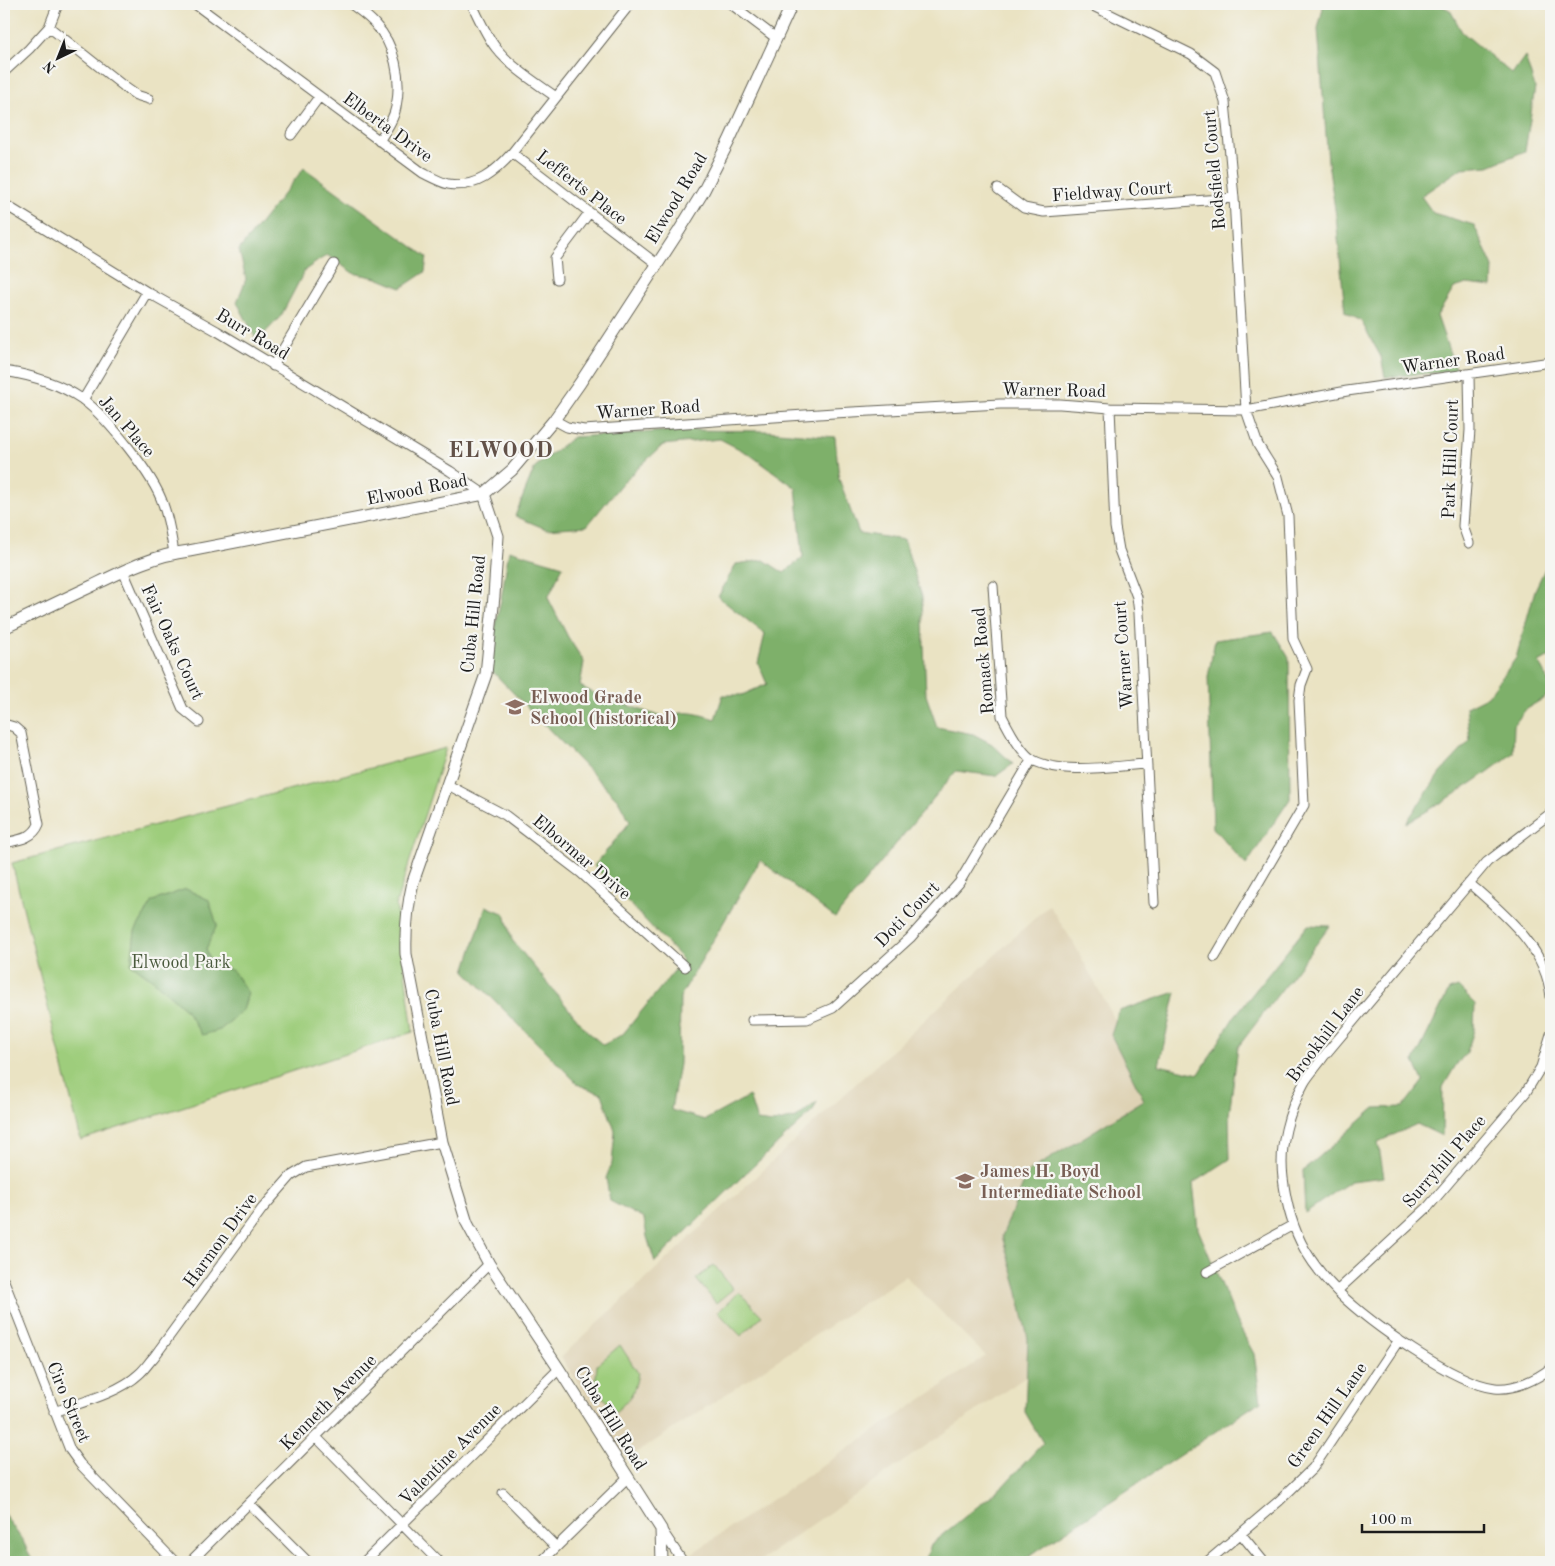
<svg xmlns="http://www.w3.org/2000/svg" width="1555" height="1566" font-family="'Old Standard TT',serif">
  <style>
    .built { fill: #ded2b4 }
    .green { fill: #9ecd7b; stroke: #5d744c }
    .forest { fill: #7eb06b; stroke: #4d6644 }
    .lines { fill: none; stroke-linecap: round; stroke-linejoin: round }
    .minor-casing { stroke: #646256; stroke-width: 11 }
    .major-casing { stroke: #646256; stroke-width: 13 }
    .minor { stroke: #fff; stroke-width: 9 }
    .major { stroke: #fff; stroke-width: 11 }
    .labels { text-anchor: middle; stroke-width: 4.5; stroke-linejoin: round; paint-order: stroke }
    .street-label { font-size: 18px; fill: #1c1c1c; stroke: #f6f6f2 }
    .education-label { font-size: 18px; font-weight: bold; fill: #785e54; stroke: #f6f6f2; text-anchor: start }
    .park-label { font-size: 18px; fill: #4a5a3d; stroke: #f6f6f2 }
    .district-label { font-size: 22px; font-weight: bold; letter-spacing: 1px; fill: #625148; stroke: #f6f6f2 }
  </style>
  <rect width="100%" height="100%" fill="#f6f6f2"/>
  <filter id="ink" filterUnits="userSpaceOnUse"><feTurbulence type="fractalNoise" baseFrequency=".02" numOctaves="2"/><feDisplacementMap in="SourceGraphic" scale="10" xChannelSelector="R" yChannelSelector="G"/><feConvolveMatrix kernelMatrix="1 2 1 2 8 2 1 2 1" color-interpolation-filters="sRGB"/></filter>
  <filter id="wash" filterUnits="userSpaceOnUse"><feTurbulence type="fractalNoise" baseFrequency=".0096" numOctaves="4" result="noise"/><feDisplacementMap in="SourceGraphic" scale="20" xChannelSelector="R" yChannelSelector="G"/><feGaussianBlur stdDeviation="1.12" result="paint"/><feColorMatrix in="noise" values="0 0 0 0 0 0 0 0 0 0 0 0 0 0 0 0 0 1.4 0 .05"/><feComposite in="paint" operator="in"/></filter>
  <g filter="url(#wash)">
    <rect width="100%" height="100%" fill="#eae3c3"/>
    <path class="built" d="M1049,905L1073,942L1115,1020L1159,1107L1202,1255L758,1562H692L688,1556L986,1356L905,1276L626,1460L561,1357Z"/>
    <path class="green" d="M446,748L396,904L413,1032L81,1140L12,863Z
      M714,1265L733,1289L716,1303L696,1279Z
      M739,1292L762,1316L741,1336L718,1312Z
      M620,1345L638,1373C634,1394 631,1398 615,1412L595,1387L597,1365Z"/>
    <path class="forest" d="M1320,4H1438L1450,10L1462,32L1512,74L1525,56L1535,88L1525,151L1489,166L1462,168L1421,196L1433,213L1474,225L1493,267L1492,287L1467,284L1454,288L1437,316L1456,371L1385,377L1381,357L1361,321L1345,312L1336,216L1328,162L1318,29L1323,8Z
      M304,168L427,257L425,272L401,288L377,278L353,273L327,255L305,270L281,316L257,341L237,302L246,279L239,250Z
      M686,430L767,431L835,437L839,479L859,533L904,540L922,597L926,695L937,727L973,734L992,744L1013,764L996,776L956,771L835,918L760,860L680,997L679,1064L671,1110L705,1120L749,1096L757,1121L773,1123L796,1118L817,1102L813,1111L746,1173L655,1262L647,1237L644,1219L610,1201L606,1178L612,1163L615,1131L602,1094L579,1085L465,971L486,906L505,914L512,940L587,1031L603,1045L623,1034L683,960L594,866L630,822L618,800L487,666L501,600L509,550L563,566L548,598L568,637L584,662L580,686L611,702L627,705L664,718C685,709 694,713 715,719L723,695H742L767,684L758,663L765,634L718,597L736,564L764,560L784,573L803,557L796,488L749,454L720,439L663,445L622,483L587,526L546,529L515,516L535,467L573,437Z
      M1551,556V656L1539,663L1551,686V694L1526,709L1514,725L1513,753C1479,780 1444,802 1406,823L1440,773L1470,741L1466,707L1488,696L1516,658L1535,590Z
      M1273,632L1289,658L1290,799L1246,865L1213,828L1208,677L1215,640Z
      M186,889L209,900L217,925L206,949L210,961L233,971L248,993L243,1010L220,1030L202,1035L185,1009L153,980L131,964L135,931L153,901Z
      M1308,925L1330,926L1238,1047L1229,1114L1230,1159L1193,1183L1198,1229L1240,1328L1254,1354L1261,1401L1020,1562H925L931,1544L1003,1486L1043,1443L1025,1412L1028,1339L1017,1288L1002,1236L1028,1172L1144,1100L1111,1035L1119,1011L1176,992L1159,1065L1199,1074L1234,1017Z
      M1458,987L1475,1004L1474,1030L1467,1052L1456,1065L1443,1087L1442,1136L1417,1124L1378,1142L1384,1177L1351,1181L1305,1213L1303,1171L1375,1108L1403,1107L1423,1081L1414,1061L1449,990Z
      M4,1514L23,1541L33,1562H4Z"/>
  </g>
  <g filter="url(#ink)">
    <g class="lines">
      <g class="minor-casing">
        <path id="minor" d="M195,4L423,173C431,177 440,182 448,184C476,189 495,172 512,153L630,4
          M351,4C359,10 368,16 375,24C395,45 402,78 396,107C394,119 386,130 379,141
          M472,4C479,19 486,35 496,48C512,68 535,82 556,97
          M731,4L776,38
          M1089,4L1191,54L1215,72L1225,102L1234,198L1246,410L1258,445L1278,477L1288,516L1293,639L1307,669L1301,685L1299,700L1304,805L1215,957
          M49,27L126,88L136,95L149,99
          M4,72L29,49L49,27L58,4
          M291,135L319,97
          M512,153L657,264
          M998,189L1024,208L1044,212L1234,198
          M4,204L147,292L217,331L450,471L484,494
          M557,279L555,258L589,213
          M273,366L334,264
          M4,371C30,375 60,384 82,399C107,417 154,476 163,504C169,520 171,536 174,553
          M1469,374L1470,430L1463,526L1469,543
          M83,400L147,292
          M1110,408L1115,527L1119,550L1137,597L1139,613L1154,903
          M554,420L567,427L584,430L834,413L1000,404H1060L1110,408L1246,410L1347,391L1551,362
          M123,571L183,709L199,722
          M993,586L1002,716C1008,728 1022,754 1033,760C1060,775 1115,766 1146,764
          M4,724L14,727L21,733L39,824C33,839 18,840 4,843
          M448,785L505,815L581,873L685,967
          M1551,813L1487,862L1324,1056C1318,1065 1309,1074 1304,1083C1288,1112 1279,1146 1283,1178C1286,1203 1293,1229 1305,1250C1314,1265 1326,1280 1338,1292C1369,1322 1453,1383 1495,1388C1515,1390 1537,1379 1551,1368
          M1469,883C1504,914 1546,947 1551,997
          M752,1020L807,1019L833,1008L910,938L959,883L1032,759
          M1207,1272L1293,1225
          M4,1281L70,1450L80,1464L175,1562
          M1337,1291L1428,1207L1526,1092L1541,1067L1551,1034
          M54,1412C80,1403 119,1393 139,1374C145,1369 149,1362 154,1357L262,1209L291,1176L306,1167L442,1142
          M316,1437L439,1562
          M503,1493L556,1547
          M249,1503L308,1562
          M661,1529L683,1562
          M1241,1534L1264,1562
          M190,1562L489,1264
          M364,1562L559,1369
          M541,1562L628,1477
          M1207,1562L1279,1501L1313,1468L1399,1340"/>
      </g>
      <g class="major-casing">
        <path id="major" d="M484,494L498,536L494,596L486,674L413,882C407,908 405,928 406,954L442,1142L467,1223L489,1264L559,1369L661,1529L662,1562
          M4,628C33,614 62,600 92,586C123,571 154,555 189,551L484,494L512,470L554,420L580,383L679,231L703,192L729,141L792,4"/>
      </g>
      <use href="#minor" class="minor"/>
      <use href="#major" class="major"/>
    </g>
  </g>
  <defs>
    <g id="school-bare" transform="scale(1.5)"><path d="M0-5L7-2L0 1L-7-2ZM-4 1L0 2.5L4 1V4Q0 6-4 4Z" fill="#8d6e63" stroke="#f6f6f2" stroke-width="2.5" paint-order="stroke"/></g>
  </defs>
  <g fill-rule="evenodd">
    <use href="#school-bare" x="515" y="707"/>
    <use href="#school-bare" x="965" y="1181"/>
  </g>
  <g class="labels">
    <g class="street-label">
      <text transform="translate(388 127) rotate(36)" y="6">Elberta Drive</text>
      <text transform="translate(1214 170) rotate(-95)" y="6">Rodsfield Court</text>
      <text transform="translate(582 187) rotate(38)" y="6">Lefferts Place</text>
      <text transform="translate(1112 191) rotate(-4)" y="6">Fieldway Court</text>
      <text transform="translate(676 198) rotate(-59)" y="6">Elwood Road</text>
      <text transform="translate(253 334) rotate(31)" y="6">Burr Road</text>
      <text transform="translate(1453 360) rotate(-8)" y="6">Warner Road</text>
      <text transform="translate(1054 390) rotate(1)" y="6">Warner Road</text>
      <text transform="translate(648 409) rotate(-4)" y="6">Warner Road</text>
      <text transform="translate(127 426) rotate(49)" y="6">Jan Place</text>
      <text transform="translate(1450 459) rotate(-88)" y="6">Park Hill Court</text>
      <text transform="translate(417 489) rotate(-11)" y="6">Elwood Road</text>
      <text transform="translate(473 614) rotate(-84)" y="6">Cuba Hill Road</text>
      <text transform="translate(173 642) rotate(65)" y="6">Fair Oaks Court</text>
      <text transform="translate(1123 655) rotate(-94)" y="6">Warner Court</text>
      <text transform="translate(983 661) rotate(-95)" y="6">Romack Road</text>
      <text transform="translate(582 857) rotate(40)" y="6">Elbormar Drive</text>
      <text transform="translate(907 914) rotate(-46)" y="6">Doti Court</text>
      <text transform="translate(1325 1034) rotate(-53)" y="6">Brookhill Lane</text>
      <text transform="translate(442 1047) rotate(79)" y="6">Cuba Hill Road</text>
      <text transform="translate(1444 1161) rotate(-49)" y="6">Surryhill Place</text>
      <text transform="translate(220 1240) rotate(-54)" y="6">Harmon Drive</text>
      <text transform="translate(69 1402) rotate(67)" y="6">Ciro Street</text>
      <text transform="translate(328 1402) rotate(-45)" y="6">Kenneth Avenue</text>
      <text transform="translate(1327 1415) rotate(-55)" y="6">Green Hill Lane</text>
      <text transform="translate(611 1418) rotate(58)" y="6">Cuba Hill Road</text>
      <text transform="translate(450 1454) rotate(-45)" y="6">Valentine Avenue</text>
    </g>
    <g class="education-label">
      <text x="530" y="703">Elwood Grade<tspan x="530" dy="21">School (historical)</tspan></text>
      <text x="980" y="1177">James H. Boyd<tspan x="980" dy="21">Intermediate School</tspan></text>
    </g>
    <g class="park-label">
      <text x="181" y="968">Elwood Park</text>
    </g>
    <g class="district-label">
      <text x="501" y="457">ELWOOD</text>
    </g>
  </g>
  <rect width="1555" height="1566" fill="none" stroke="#f6f6f2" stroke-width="20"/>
  <g transform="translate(58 58) rotate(223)" stroke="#f6f6f2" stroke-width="4" paint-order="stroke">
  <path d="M0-4L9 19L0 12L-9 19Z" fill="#1c1c1c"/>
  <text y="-8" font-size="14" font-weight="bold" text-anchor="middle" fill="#1c1c1c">N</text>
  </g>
  <path d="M1362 1524v8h122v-8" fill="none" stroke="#1c1c1c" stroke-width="2.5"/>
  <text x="1370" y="1524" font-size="15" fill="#1c1c1c" stroke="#f6f6f2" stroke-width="4" paint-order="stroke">100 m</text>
</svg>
